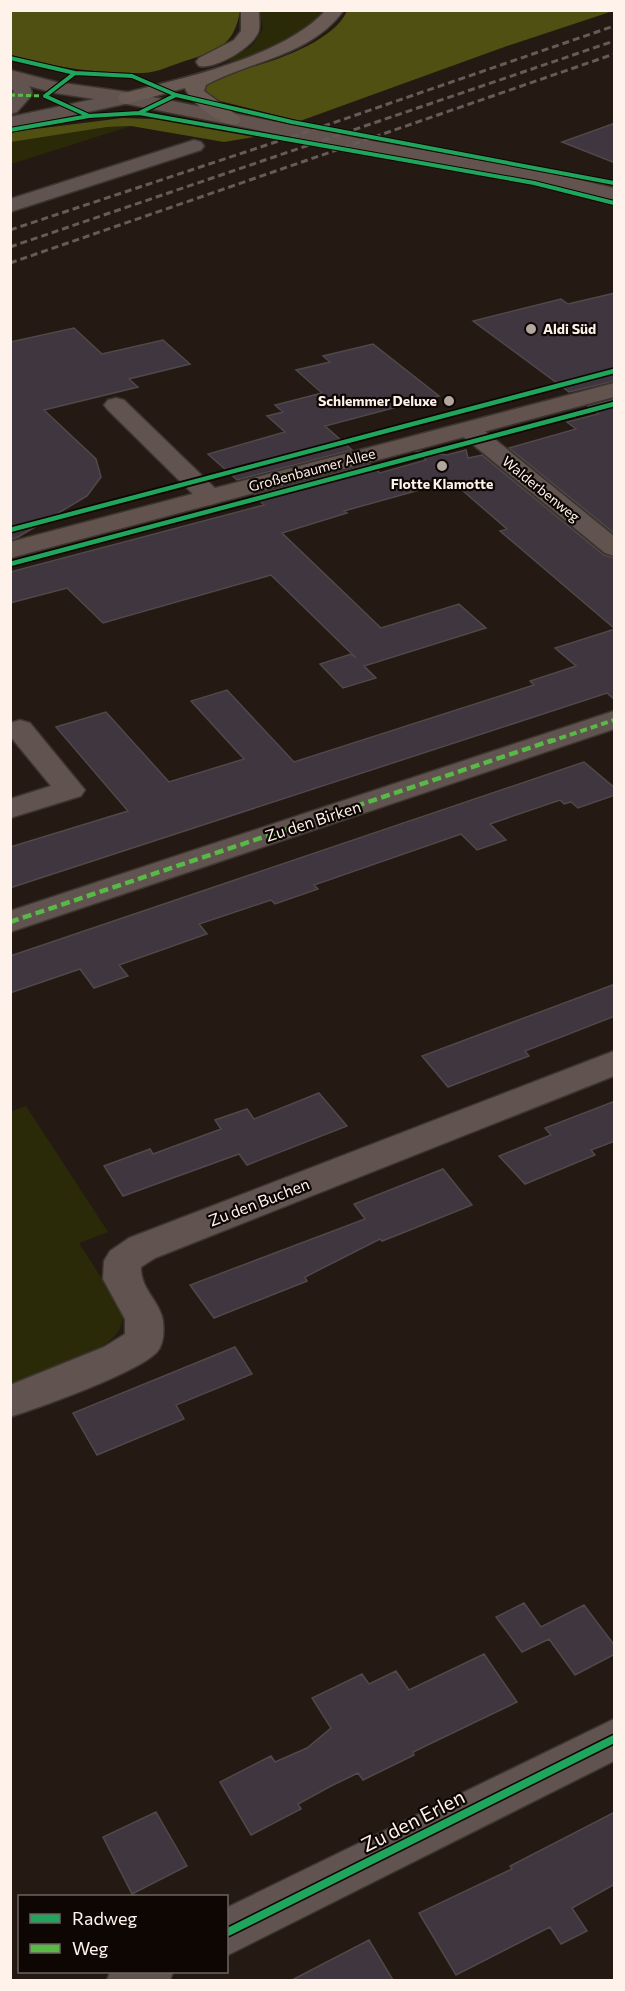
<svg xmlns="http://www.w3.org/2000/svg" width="625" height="1991" font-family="Commissioner,sans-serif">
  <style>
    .green { fill: #2a2a09 }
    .forest { fill: #4f5012 }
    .building { fill: #40363f; stroke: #4f494a; stroke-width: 1.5 }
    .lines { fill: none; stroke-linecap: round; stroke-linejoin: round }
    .minor-casing { stroke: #3d352f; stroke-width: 3 }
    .major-casing { stroke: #3d352f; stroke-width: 3 }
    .highway-casing { stroke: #3d352f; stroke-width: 3 }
    .minor { fill: #605350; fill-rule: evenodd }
    .major { fill: #62534e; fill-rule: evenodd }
    .highway { fill: #6a5a54; fill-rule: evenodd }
    .rail { stroke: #655b57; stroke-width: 3; stroke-dasharray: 7 4; stroke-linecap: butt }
    .quiet-far2 { stroke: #58b947; stroke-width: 3; stroke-dasharray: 5 3; stroke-linecap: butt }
    .quiet-far1 { stroke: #58b947; stroke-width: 4; stroke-dasharray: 7 4; stroke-linecap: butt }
    .quiet { stroke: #58b947; stroke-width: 4.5; stroke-dasharray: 9 4.5; stroke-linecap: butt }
    .cycleway-far2-casing { stroke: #0e0603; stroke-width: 6 }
    .cycleway-far1-casing { stroke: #0e0603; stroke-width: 8 }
    .cycleway-casing { stroke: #0e0603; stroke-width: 11 }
    .cycleway-far2 { stroke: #20a55d; stroke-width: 4 }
    .cycleway-far1 { stroke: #20a55d; stroke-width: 4.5 }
    .cycleway { stroke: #20a55d; stroke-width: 8 }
    .poi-dot { fill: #b2a69f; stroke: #0e0603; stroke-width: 2 }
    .labels { text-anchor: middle; stroke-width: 4.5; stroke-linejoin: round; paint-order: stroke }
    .far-poi-label { font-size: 14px; font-weight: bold; fill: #fef2eb; stroke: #0e0603; text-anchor: start }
    .far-street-label { font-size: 14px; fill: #fef2eb; stroke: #0e0603 }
    .street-label { font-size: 16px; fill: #fef2eb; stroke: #0e0603 }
    .near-street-label { font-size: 20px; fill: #fef2eb; stroke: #0e0603 }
  </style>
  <rect width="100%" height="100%" fill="#251a13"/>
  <path class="green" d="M259,11H324C303,39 264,52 231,62L228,61L253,45L263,29Z
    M131,126L11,164L10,142L107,127Z
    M26,1106L108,1232L79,1243L124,1314C123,1318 122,1324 120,1328C107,1355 38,1375 10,1385V1112Z"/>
  <path class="forest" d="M10,11L240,10V11C234,45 219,50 188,60C174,64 157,73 143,73C94,73 58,68 11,55Z
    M347,11H613L507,46L300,121L212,99L205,94V87C216,74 236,72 252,67C281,59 334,40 347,11Z
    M123,118L153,119L254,137L224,142L131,126L107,127L11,142V132Z"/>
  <path class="building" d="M615,123V163L562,142Z
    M615,293V381L569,392L473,321L561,299L568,304Z
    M74,328L102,354L163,340L190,364L129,379L138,387L44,410L96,459L101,477L87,496L18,537L10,540V342Z
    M373,344L439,396L325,426L352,450L237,480L208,454L285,432L267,416L283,412L275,405L322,393L296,370L330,362L323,356Z
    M615,399V534L509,448L576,429L567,422L598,414L588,406Z
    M466,450L468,458L482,455L604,555L615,558V629L500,531L507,529L455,484L434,490L430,487L344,511L347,513L282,533L381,628L459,604L486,628L364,666L376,678L343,688L320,664L351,654L356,658L271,575L103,623L67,588L10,603V572L264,505L254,495L370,464L380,473L426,460L416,452L420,451L447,455Z
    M615,629V700L607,693L10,888V847L128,811L56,727L106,712L169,782L244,759L191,701L227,690L294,762L534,685L530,681L576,666L555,648Z
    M584,762L615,788V795L578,808L571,802L564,804L560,800L490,824L506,840L477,850L461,834L314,885L318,889L275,904L271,900L199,924L207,934L119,965L128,976L94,988L80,969L10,993V956Z
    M615,984V1016L525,1051L529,1056L448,1087L422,1056Z
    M319,1093L347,1126L247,1165L239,1154L123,1196L104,1166L150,1149L153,1154L221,1129L215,1120L247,1109L254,1119Z
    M615,1101V1141L591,1150L595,1155L525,1184L499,1156L551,1135L545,1128Z
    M443,1169L472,1205L400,1234L382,1241L380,1239L305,1277L307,1281L214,1318L190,1285L365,1219L354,1204Z
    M235,1347L252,1374L176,1405L184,1419L97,1455L73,1413Z
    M524,1603L541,1627L584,1605L615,1646V1654L575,1675L549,1639L522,1652L496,1617Z
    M484,1654L517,1702L413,1752L414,1755L363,1780L358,1773L331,1786L298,1804L301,1809L251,1835L220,1782L271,1756L275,1762L307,1748L331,1728L312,1698L362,1674L369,1684L396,1671L409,1690Z
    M156,1812L187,1866L132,1894L103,1837Z
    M615,1812V1884L572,1908L587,1931L561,1944L550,1927L456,1975L419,1913L512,1869L510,1866Z
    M369,1940L393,1980H292Z"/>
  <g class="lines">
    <g class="minor-casing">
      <path id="minor" d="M10,73C21,75 32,84 32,95L17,112L10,114V97L14,91L10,88Z
        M127,92L134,94L136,98L134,102L10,129V117Z
        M194,140L201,142L204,146L201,150L10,212V199Z
        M116,398L124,400L219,492L223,497L219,502L210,505L201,502L108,410L104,405L108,400Z
        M468,422L476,424L614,536V556L605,553L460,434L456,429L460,424Z
        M614,711V729L10,932V911Z
        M20,720L30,723L85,790L81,796L10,818V799L51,786L10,736V723Z
        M614,1051V1076L155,1258L141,1267C140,1289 160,1301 163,1321C164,1331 164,1344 157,1352C137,1373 41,1407 10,1417V1385L104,1347L125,1334V1319L103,1279L104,1261L110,1251L129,1238Z
        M614,1719V1761L226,1956V1908Z
        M110,1972H173L170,1980H107Z"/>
    </g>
    <g class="major-casing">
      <path id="major" d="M10,70L56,82L127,92L372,141L540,171L614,188V200L540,183L372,153L127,104L55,93L10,81Z
        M614,383V397L10,558V542Z"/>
    </g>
    <g class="highway-casing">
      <path id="highway" d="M241,10H259C259,16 260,25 259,30C255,47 214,70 199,66L196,62L199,58L234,40L241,31Z
        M326,10H344C311,56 252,60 206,85L204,91L238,116L241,120L238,124C223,128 189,102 185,88L127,104L120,102L118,98L120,94C180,79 284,57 326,10Z"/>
    </g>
    <use href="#minor" class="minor"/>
    <use href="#major" class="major"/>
    <use href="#highway" class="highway"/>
    <path class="rail" d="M10,230L324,126L614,26
      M10,247L614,41
      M10,263L614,54"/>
    <path class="quiet-far2" d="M10,95L45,96"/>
    <path class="quiet-far1" d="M549,742L614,720"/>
    <path class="quiet" d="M10,922L553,740"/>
    <g class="cycleway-far2-casing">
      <path id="cycleway-far2" d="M10,58L75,73
        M75,73L132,76L176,95L139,113L89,116L45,96Z
        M176,95L292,122L614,183
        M139,113L534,183L614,203
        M10,130L89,116"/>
    </g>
    <g class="cycleway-far1-casing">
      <path id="cycleway-far1" d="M10,530L614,371
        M10,564L614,404"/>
    </g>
    <g class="cycleway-casing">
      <path id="cycleway" d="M226,1933L614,1739"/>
    </g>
    <use href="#cycleway-far2" class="cycleway-far2"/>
    <use href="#cycleway-far1" class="cycleway-far1"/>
    <use href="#cycleway" class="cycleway"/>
  </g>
  <g class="poi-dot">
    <circle cx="531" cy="329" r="6"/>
    <circle cx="449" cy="401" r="6"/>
    <circle cx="442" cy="466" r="6"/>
  </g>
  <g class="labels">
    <g class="far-poi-label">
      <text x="543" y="334">Aldi Süd</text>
      <text x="437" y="406" text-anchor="end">Schlemmer Deluxe</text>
      <text x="442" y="489" text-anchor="middle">Flotte Klamotte</text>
    </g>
    <g class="far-street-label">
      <text transform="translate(312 470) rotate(-15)" y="5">Großenbaumer Allee</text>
      <text transform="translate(541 489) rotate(39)" y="5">Walderbenweg</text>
    </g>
    <g class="street-label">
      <text transform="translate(313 821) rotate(-18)" y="6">Zu den Birken</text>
      <text transform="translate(259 1202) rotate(-21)" y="6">Zu den Buchen</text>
    </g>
    <g class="near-street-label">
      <text transform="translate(413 1821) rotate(-27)" y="7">Zu den Erlen</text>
    </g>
  </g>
  <rect width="625" height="1991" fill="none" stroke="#fef2eb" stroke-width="24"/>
  <rect x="18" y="1895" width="210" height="78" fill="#0e0603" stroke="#6e6460" stroke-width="1.5"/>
  <rect x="30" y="1914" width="30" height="9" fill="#20a55d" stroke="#6e6460" stroke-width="1.5"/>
  <text x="72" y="1925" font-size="18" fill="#fef2eb">Radweg</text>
  <rect x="30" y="1944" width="30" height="9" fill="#58b947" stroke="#6e6460" stroke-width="1.5"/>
  <text x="72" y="1955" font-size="18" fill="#fef2eb">Weg</text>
</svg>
